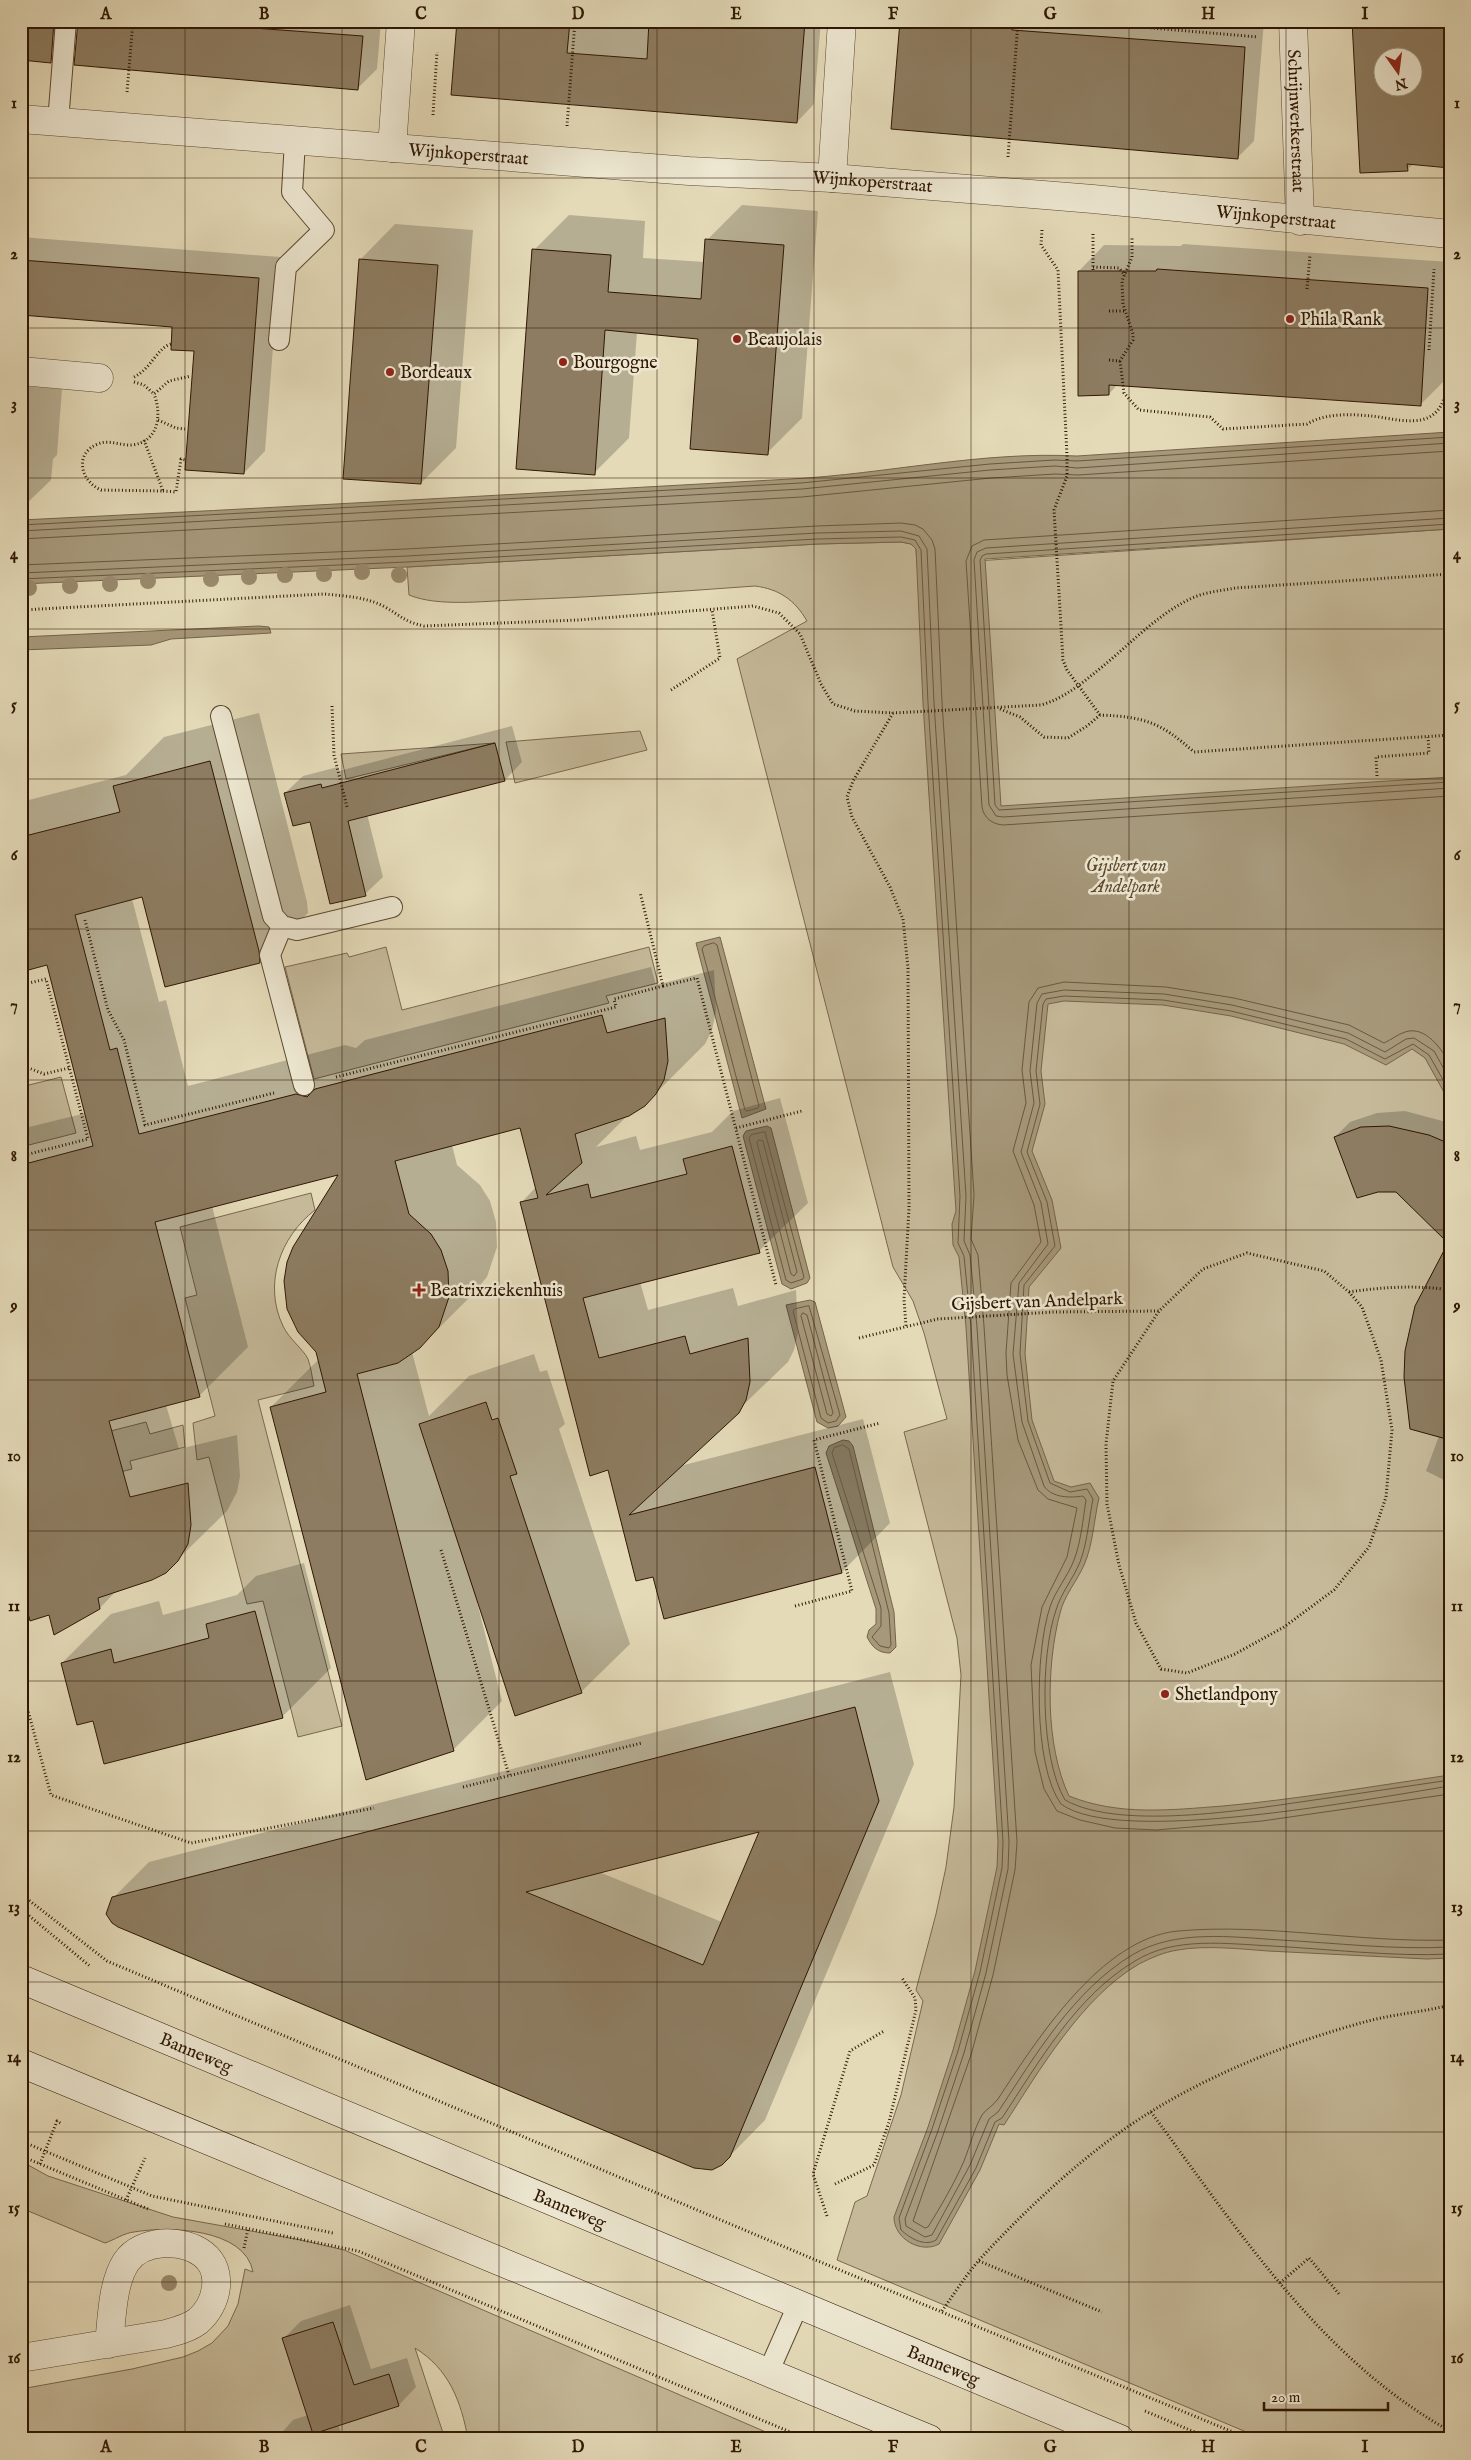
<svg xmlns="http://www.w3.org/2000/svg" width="1471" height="2460" font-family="'IM FELL English',serif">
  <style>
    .green { fill: #c5b999; stroke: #7a684e }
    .water { fill: #a6987a; stroke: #76644a }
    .shadow { fill: #0003; fill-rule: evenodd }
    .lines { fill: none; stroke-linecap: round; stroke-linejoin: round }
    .shore { stroke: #6a583e; stroke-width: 1 }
    .building { fill: #8d7c61; stroke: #2f1703; fill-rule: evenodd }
    .service-casing { stroke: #5c4830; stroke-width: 22 }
    .minor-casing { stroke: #5c4830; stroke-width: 29 }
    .secondary-casing { stroke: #2f1703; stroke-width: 29 }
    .path { stroke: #2f1703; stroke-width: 3; stroke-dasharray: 1 2.5; stroke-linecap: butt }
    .service { stroke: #ede7d1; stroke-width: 20 }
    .minor { stroke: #ede7d1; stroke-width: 28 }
    .secondary { stroke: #ede7d1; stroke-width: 28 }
    .tree { fill: #998a6d }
    .grid { fill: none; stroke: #2f1703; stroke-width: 1; stroke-opacity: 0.55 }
    .poi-dot { fill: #8f2418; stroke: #ede7d1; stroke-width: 2 }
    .labels { text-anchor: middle; stroke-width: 5; stroke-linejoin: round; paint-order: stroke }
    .street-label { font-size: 18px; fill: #2f1703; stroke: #ede7d1 }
    .poi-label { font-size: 18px; fill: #2f1703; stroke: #ede7d1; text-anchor: start }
    .park-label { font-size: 18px; font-style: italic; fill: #5c4830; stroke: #ede7d1 }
    .neatline { fill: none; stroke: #2f1703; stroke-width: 2 }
    .grid-label { font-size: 16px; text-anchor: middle; font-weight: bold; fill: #2f1703 }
  </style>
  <rect width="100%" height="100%" fill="#e4dab8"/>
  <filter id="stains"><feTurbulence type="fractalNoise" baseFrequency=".004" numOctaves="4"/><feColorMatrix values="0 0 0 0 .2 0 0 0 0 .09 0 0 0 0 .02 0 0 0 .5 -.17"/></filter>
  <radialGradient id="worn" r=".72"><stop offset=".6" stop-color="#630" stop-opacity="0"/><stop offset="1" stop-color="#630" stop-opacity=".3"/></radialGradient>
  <path class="green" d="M1450,529V2439H1263L837,2260L855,2202L867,2196L901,2095L923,2001L916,1990L936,1914L946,1867L954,1807L961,1675L957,1638L904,1432L947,1419L924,1333L913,1301L893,1267L737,659L807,621C795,600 779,589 755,586C675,592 595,597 515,600C484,601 438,607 409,595L407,567L818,544L901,542L911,544L916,549L917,565Z
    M640,731L647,750L515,783L506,742Z
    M495,743L346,779L341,754Z
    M386,947L402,1010L649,947L658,983L606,996L609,1003L314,1079L285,967L347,953L349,957Z
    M61,1077L76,1133L21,1147V1087Z
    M311,1193L315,1210C280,1237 263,1284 283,1326C289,1339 304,1350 308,1359C311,1367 312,1377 314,1386L258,1400L342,1726L298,1737L263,1601L247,1604L209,1457L197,1460L193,1423L215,1416L185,1298L197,1295L180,1227Z
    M146,1422L150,1434L183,1425L185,1447L130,1461L132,1469L46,1491L36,1450Z
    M21,2161L48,2176L173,2217L301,2240L344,2250L782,2439H468C461,2401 449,2369 415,2348L445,2439H21V2389L132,2369L183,2357L198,2351L212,2343L228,2326L238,2304L245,2269L253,2272C245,2228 168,2226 134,2232C124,2233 114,2240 105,2243L21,2208Z"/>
  <path class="water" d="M1450,432V529L985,559L1001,806L1450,777V1103L1425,1058L1412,1049L1386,1065L1344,1044L1231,1016L1163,1005L1064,1001L1048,1004L1041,1071L1045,1104L1032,1151L1052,1200L1061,1248L1029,1287L1025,1354L1032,1420L1054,1481L1071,1487L1090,1483L1099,1498C1094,1519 1093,1545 1084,1565C1077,1581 1064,1596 1060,1613C1046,1667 1045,1745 1069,1796C1119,1816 1170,1810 1223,1806C1299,1799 1374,1786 1450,1775V1958L1427,1959C1374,1956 1321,1954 1268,1951C1241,1949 1205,1945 1178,1950C1164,1952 1151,1958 1139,1964C1082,1997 1039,2071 1004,2125L999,2124L980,2170L939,2244C921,2254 894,2239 894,2217L928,2127L953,2050L975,1971L997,1867L998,1842L966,1327L959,1257L953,1245L952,1224L956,1211L955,1196L923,703L916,549L911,544L901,542L818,544L407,567L21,584V520C278,508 534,493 791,479C886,474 981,451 1077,456Z
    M259,626L269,627L271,633L171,639L151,645L21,650V637Z
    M720,937L766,1109L742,1118L696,943Z
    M767,1126L771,1128L810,1278L807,1283L791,1289L782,1284L743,1136L746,1131Z
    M810,1300L815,1302L846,1417L838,1426L828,1428L817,1422L786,1305Z
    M843,1440L849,1441L853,1446L894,1612L896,1647L890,1653C878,1653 872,1647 867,1637L869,1630L876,1624V1609L826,1453L829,1446Z"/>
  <path class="shadow" d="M21,21H71L70,42L50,61Z
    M79,21H381L377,69L358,88Z
    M458,21H821L814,104L797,122Z
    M901,21H1264L1254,141L1237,158Z
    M1354,21H1450L1414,163L1407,170ZM1384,58H1414V88H1384Z
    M742,205L818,211L802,418L767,453L699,338L637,332L629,438L594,473L534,250L569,215L645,221L643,258L705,262L707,240Z
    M395,224L473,230L456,448L421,483L360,260Z
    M21,237L280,257L265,451L244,473L196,350L174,327L21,313Z
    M1183,244L1450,262V317L1446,379L1420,405L1118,384L1109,394L1079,271L1104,245L1181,246Z
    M21,386L62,389L57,455L53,459L51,480L23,507H21Z
    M259,713L307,902L308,913L259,962L143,896L132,899L159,1002L166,1000L188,1086L345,1045L356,1048L365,1040L651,967L656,985L714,970L716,1011L712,1030L705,1044L644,1105L628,1115L596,1147L636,1136L640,1150L712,1132L733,1111L780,1098L808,1203L759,1251L640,1282L648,1310L733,1288L738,1306L796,1290L798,1333L794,1350L788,1362L680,1466L863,1419L890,1523L842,1572L654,1575L609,1469L521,1203L536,1187L521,1127L452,1145L457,1165L480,1185L490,1201L496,1222L497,1247L487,1277L469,1298L420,1347L412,1352L429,1416L469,1376L534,1354L540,1372L547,1370L565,1424L559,1429L630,1644L581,1692L478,1598H476L502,1701L453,1750L271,1407L319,1359L340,1173L212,1206L248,1347L199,1396L166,1405L179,1449L237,1435L240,1476L237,1492L227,1511L177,1560L117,1590L100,1608L50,1613L21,1580V1129L86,1113L48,964L21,971V802L126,775L164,737Z
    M512,726L522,762L505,780L367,814L383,877L365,894L311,820L285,793L303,776L338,767L339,771Z
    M1405,1111L1450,1123V1483L1426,1471L1439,1436L1440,1263L1446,1239L1397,1191L1335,1137L1350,1122L1377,1113Z
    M304,1563L331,1668L282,1717L94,1720L62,1663L111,1614L159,1601L163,1615L237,1595L256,1576Z
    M890,1672L914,1764L765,2120L722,2164L114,1897L149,1862ZM761,1830L722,1922L599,1872Z
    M21,2223L28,2252L21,2259Z
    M350,2305L371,2369L407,2358L416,2387L399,2405L338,2424L343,2439H276L293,2420L308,2415L284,2338L301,2321Z"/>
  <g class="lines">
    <path class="shore" d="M1450,510L984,540L972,546L966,561L982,807C984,818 992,824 1003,825L1450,796
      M1450,518L986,548L977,552L974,560L989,805L996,816L1003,817L1450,788
      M1450,524L986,554L982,556L980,560L995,805L999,810L1450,782
      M21,525L801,483L990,464L1055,460L1077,461L1450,437
      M21,531L802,489L990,470L1055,466L1077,468L1450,443
      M21,539L802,497L991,478L1055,474L1078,475L1450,451
      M21,565L406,549L817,526L901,523L915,525L923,529L932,540L935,549L942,702L974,1195L971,1239L978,1255L984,1326L1017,1842L1015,1870L993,1975L971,2055L913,2221L925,2228L928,2227C941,2206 954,2184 964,2161C970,2146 974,2129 982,2115C986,2109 993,2106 998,2099C1036,2041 1101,1938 1178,1931C1267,1923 1360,1943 1450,1940
      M21,573L407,556L817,533L901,531L919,536L927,549L934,703L966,1196L964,1241L970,1255L977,1327L1009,1842L1008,1869L986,1973L964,2053L938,2131L905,2219L906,2226L925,2237L932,2235L970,2165L989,2119L998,2112C1035,2056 1073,1991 1132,1955C1175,1929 1232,1937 1280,1940C1336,1943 1394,1950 1450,1947
      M21,579L407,562L817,539L901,537L915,540L921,550L928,703L960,1196L958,1243L964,1256L971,1327L1003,1842L1002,1868L980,1972L958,2051L932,2129L899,2218L901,2230C910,2238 924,2247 936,2240L976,2168L995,2122L1002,2118C1039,2062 1076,1996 1135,1961C1175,1936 1227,1944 1272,1946C1329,1949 1393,1957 1450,1954
      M714,943L717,945L759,1106L758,1108L747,1111L745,1110L702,949L704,946Z
      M1450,1064C1442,1050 1426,1025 1405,1032C1398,1034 1391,1040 1384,1043L1349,1025L1234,998L1166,987L1064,982L1038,988L1029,1002L1022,1070L1026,1103L1013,1151L1034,1205L1041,1242L1011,1283L1006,1353L1007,1375L1018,1440L1038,1490L1048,1499L1077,1508L1067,1557L1042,1607L1031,1665L1035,1752L1044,1789L1057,1811L1080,1820L1115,1828L1156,1830L1262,1821L1450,1794
      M1450,1080L1434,1051L1414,1038L1406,1039L1385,1052L1348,1033L1232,1005L1164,994L1064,990L1042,994L1037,1003L1030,1071L1034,1103L1021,1152L1041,1203L1048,1244L1019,1283L1013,1354L1022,1422L1044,1486C1052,1498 1070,1498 1083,1496L1086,1500C1083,1519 1081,1542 1074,1560C1068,1576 1055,1591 1050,1607C1035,1651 1033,1766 1061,1804C1119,1847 1373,1798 1450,1786
      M1450,1092L1429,1055L1413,1044L1385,1059L1346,1039L1231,1011L1163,1000L1064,996L1046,999L1043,1004L1036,1071L1040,1104L1027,1152L1047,1202L1055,1246L1024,1285L1020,1354L1028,1421L1050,1483L1070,1492L1087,1489L1093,1499C1089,1519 1087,1544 1080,1562C1073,1579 1061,1593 1056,1610C1040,1657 1040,1757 1065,1800C1122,1832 1257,1808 1321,1799C1364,1793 1407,1786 1450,1780
      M765,1132L804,1277L803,1279L791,1283L786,1280L749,1138L751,1135Z
      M759,1140L763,1141L797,1272L794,1276L791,1274L757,1143Z
      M809,1306L840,1415L836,1421L828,1423L821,1418L793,1311L795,1309Z
      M803,1313L807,1315L833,1413L831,1416L827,1414L801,1316Z
      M843,1445L849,1449L889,1613L891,1645L889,1648L880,1646L872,1637L881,1626V1608L832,1453L834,1448Z"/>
  </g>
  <path class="building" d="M21,21H54L51,63L21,60Z
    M78,21H157L363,36L358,90L74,65Z
    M457,21H570L567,53L647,59L649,21H805L797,123L451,95Z
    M900,21H954L1012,27V30L1245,47L1238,159L891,129Z
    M1352,21H1450V168L1407,164L1408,171L1360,173ZM1384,58H1414V88H1384Z
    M705,239L784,245L768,455L690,449L698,339L605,330L595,475L516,469L532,249L611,255L608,292L701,299Z
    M359,259L438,265L421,484L343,479Z
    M21,260L259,278L244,474L185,470L194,351L171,350L172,327L21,315Z
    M1157,269L1428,288L1421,406L1109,385V395L1078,396V271H1156Z
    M495,743L505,781L348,821L366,896L330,904L310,822L293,826L284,793L321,784L322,788Z
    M210,761L259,951L260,963L165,987L142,897L75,915L110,1050L117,1048L139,1134L296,1094L307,1097L315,1089L602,1015L607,1033L665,1018L668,1061L664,1080L656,1094L645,1106L629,1116L575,1134L582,1163L546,1195L588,1184L591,1198L687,1174L683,1159L732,1146L760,1253L583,1298L599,1358L685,1336L690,1354L748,1338L750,1382L746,1400L739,1413L629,1515L815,1467L842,1573L664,1619L653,1577L636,1581L608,1470L590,1476L520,1202L538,1198L520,1128L395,1161L409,1214L431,1234L441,1250L448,1271L449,1297L439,1327L420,1348L398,1363L357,1374L454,1751L366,1780L270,1407L326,1392L316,1352L298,1332L287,1309L284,1281L287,1262L293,1247L338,1175L155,1222L200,1397L109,1421L130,1497L188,1483L191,1525L188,1544L178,1561L166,1573L152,1580L98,1598L100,1609L54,1635L49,1615L30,1621L21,1585V1165L93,1146L47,965L21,972V837L120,812L113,786Z
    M1389,1126L1429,1135L1450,1144V1440L1410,1429L1404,1377L1405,1351L1415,1306L1448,1243L1396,1192H1378L1357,1198L1334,1137L1361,1127Z
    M486,1402L492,1420L498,1418L517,1474L510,1476L582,1693L515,1716L419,1424Z
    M255,1611L283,1718L104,1764L93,1721L77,1725L61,1663L111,1649L114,1663L209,1638L206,1624Z
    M855,1707L879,1801L730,2157L722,2165L712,2170L694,2168L118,1927L112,1923L106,1914L112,1897ZM759,1832L703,1965L526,1892Z
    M333,2322L354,2385L389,2374L399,2406L313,2434L282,2338Z"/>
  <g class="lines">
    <g class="service-casing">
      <path id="service" d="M58,122L66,21
        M279,340L286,267L324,230L292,192L295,141
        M221,716L273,916L282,926L297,930L392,907
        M282,926L270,955L304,1085
        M768,2373L798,2305"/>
    </g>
    <g class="minor-casing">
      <g id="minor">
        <path id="s1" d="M1293,21L1300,221"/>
        <path id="s2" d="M21,119L689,171L832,178L1093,199L1450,234"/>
        <path d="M392,148L401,21"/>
        <path d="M832,178L842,21"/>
        <path d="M21,371L99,378"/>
        <path d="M21,2358L166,2334C177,2331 189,2328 198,2321C217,2305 225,2271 203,2254C182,2238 142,2239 126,2262C112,2284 112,2318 109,2344"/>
      </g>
    </g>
    <g class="secondary-casing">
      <g id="secondary">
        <path id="s3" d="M21,1979L1120,2439"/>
        <path d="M21,2063L929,2439"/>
      </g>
    </g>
    <path class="path" d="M1070,21L1258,37
      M127,92L133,21
      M433,115L437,52
      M567,126L575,21
      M1008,157L1018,21
      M1042,230L1041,245L1058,270L1067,456V476L1054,510L1063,660L1067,670L1100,715
      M1093,267L1119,268L1125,275
      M1093,270V234
      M1307,289L1310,255
      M1109,311H1125
      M1429,350L1434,269
      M1109,360L1120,361L1133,340V334L1123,304L1122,281L1132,257V238
      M1120,361L1124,393L1139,410L1210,417L1223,429L1307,424C1325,413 1351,414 1371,416C1394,418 1431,432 1443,401C1450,384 1448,362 1450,344
      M134,377C151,369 157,348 171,344
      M134,382L144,385L154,394L169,381L191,376
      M158,420L176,428L185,429
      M144,440L163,491L101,490C80,481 74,453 98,444C109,439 121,446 132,445C159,442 162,414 154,394
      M163,491L176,492L181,459L186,460
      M21,610L324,594C345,596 367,597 385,607C401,616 405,622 424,626L578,620L753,606L779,613L800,634L821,684L833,704L855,711L893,713L1041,705C1065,698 1082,683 1102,667C1130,644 1157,615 1190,599C1204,592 1220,591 1235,588L1450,574
      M671,690L720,658L712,610
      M332,706L334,755L347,807
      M1000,709L1020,717L1044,737L1068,738L1087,726L1100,715C1145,717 1160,722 1194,752L1450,735
      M893,713L853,781L847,797L852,817L890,887L903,919L908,968L909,1208L904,1299L906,1326
      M1377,776L1376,757L1429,753L1428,737
      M85,920L108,1010L124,1040L145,1125L274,1093
      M21,985L46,979L88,1139L21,1156
      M663,986L697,978L776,1285
      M21,1065L44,1074L69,1068
      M336,1077L616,1007L614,999L663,986L640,892
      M736,1128L802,1111
      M1349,1292C1383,1287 1416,1285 1450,1290
      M859,1338L938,1319L1054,1312L1159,1311L1203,1269L1247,1253L1324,1271L1349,1292L1362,1307L1381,1360L1392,1430L1386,1497L1369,1547L1334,1590L1284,1627L1235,1654L1187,1673L1161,1669L1136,1623L1119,1565L1107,1504L1106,1444L1113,1381L1159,1311
      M441,1550L509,1775
      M795,1606L852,1591L814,1440L880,1423
      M21,1685L51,1795L191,1843L374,1808
      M463,1787L642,1743
      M21,1894L107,1961L818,2261L1250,2439
      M21,1909L91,1967
      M1151,2112C1237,2228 1320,2359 1450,2431
      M21,2141L152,2196L333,2233
      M21,2156L148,2209
      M40,2164L57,2121L62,2124
      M835,2184L874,2165L889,2122L916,2010L915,1998L902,1978
      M126,2200L145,2158
      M827,2216L813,2174L850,2051L884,2031
      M225,2224L358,2251L807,2439
      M244,2248L248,2229
      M979,2261L1102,2312
      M1280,2283L1309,2258L1339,2294
      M942,2311C954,2294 966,2275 980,2259C1029,2206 1090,2149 1152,2111C1217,2071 1294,2041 1368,2021C1395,2014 1423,2012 1450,2005
      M1145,2411L1211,2439"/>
    <use href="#service" class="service"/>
    <use href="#minor" class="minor"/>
    <use href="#secondary" class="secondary"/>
  </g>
  <g class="tree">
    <circle cx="362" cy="572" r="8"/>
    <circle cx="324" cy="574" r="8"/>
    <circle cx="285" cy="575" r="8"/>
    <circle cx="399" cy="575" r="8"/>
    <circle cx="249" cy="577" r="8"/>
    <circle cx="211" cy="579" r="8"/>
    <circle cx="148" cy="581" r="8"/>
    <circle cx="110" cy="584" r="8"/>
    <circle cx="70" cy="586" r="8"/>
    <circle cx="29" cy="588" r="8"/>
    <circle cx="169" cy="2283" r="8"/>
  </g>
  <path class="grid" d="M185,21V2439M342,21V2439M499,21V2439M657,21V2439M814,21V2439M971,21V2439M1129,21V2439M1286,21V2439M21,178H1450M21,328H1450M21,478H1450M21,629H1450M21,779H1450M21,929H1450M21,1080H1450M21,1230H1450M21,1380H1450M21,1531H1450M21,1681H1450M21,1831H1450M21,1982H1450M21,2132H1450M21,2282H1450"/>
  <g class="poi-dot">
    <circle cx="1290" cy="319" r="5"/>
    <circle cx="737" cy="339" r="5"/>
    <circle cx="563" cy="362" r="5"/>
    <circle cx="390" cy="372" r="5"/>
    <path d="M416.5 1282.5h5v5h5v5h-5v5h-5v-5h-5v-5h5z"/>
    <circle cx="1165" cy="1694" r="5"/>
  </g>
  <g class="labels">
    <g class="street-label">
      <text dy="6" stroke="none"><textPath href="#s1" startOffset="100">Schrijnwerkerstraat</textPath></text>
      <text dy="6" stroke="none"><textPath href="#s2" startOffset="449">Wijnkoperstraat</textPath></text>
      <text dy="6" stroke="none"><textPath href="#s2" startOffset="854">Wijnkoperstraat</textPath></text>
      <text dy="6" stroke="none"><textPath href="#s2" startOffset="1259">Wijnkoperstraat</textPath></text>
      <text transform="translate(1037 1301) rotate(-2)" y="6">Gijsbert van Andelpark</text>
      <text dy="6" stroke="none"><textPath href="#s3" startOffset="190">Banneweg</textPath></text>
      <text dy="6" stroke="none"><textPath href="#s3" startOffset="595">Banneweg</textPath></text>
      <text dy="6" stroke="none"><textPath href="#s3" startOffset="1000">Banneweg</textPath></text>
    </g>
    <g class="poi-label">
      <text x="1300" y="325">Phila Rank</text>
      <text x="747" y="345">Beaujolais</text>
      <text x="573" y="368">Bourgogne</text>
      <text x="400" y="378">Bordeaux</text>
      <text x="430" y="1296">Beatrixziekenhuis</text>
      <text x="1175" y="1700">Shetlandpony</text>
    </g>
    <g class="park-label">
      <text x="1126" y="871">Gijsbert van<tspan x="1126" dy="21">Andelpark</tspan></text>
    </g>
  </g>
  <rect width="1471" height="2460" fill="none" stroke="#e4dab8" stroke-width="55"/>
  <g transform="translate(1398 72) rotate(166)"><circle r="24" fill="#ede7d1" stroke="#a1947f"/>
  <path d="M0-4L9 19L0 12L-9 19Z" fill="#8f2418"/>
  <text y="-8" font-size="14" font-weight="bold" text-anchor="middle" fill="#2f1703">N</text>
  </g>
  <path d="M1264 2402v8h124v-8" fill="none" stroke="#2f1703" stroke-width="2.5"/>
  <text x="1271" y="2402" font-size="15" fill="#2f1703" stroke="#ede7d1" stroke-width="4" paint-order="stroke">20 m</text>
  <rect x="28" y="28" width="1416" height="2404" class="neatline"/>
  <g class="grid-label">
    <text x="106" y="19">A</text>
    <text x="264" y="19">B</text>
    <text x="421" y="19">C</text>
    <text x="578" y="19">D</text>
    <text x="736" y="19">E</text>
    <text x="893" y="19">F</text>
    <text x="1050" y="19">G</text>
    <text x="1208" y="19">H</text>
    <text x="1365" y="19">I</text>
    <text x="14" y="108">1</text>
    <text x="1457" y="108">1</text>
    <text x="14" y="259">2</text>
    <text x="1457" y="259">2</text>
    <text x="14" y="409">3</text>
    <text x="1457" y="409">3</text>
    <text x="14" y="559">4</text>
    <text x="1457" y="559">4</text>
    <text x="14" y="710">5</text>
    <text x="1457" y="710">5</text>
    <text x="14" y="860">6</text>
    <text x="1457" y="860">6</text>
    <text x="14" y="1010">7</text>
    <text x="1457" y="1010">7</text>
    <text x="14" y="1161">8</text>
    <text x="1457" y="1161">8</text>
    <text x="14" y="1311">9</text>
    <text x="1457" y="1311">9</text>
    <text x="14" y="1461">10</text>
    <text x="1457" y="1461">10</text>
    <text x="14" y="1611">11</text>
    <text x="1457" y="1611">11</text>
    <text x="14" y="1762">12</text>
    <text x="1457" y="1762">12</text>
    <text x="14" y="1912">13</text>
    <text x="1457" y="1912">13</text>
    <text x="14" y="2062">14</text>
    <text x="1457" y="2062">14</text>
    <text x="14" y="2213">15</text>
    <text x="1457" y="2213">15</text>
    <text x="14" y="2363">16</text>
    <text x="1457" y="2363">16</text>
    <text x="106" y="2452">A</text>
    <text x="264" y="2452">B</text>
    <text x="421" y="2452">C</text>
    <text x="578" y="2452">D</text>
    <text x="736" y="2452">E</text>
    <text x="893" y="2452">F</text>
    <text x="1050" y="2452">G</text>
    <text x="1208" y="2452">H</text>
    <text x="1365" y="2452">I</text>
  </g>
  <rect width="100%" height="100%" filter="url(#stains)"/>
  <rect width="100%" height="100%" fill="url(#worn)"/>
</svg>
